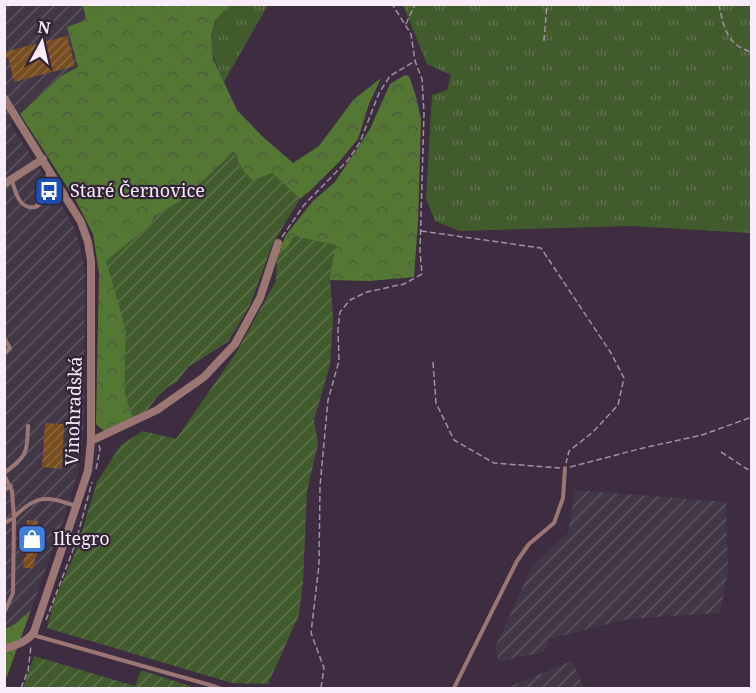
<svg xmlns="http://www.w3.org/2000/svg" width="756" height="693" font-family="'Noto Serif',serif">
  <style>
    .industrial { fill: url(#industrial-furrows) }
    .grass { fill: url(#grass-tufts) }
    .forest { fill: url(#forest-crowns) }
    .garden { fill: url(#garden-furrows) }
    .building { fill: url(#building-hatch) }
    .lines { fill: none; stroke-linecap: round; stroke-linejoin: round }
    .path { stroke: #a192a3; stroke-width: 1.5; stroke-dasharray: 6 3; stroke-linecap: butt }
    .lane { stroke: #9b7673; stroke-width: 4 }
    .street { stroke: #9b7673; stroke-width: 8 }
    .labels { text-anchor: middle; stroke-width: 4.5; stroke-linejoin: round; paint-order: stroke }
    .poi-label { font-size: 18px; fill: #f8ecf9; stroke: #332336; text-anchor: start }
    .street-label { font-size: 18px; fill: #f8ecf9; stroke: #332336 }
  </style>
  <defs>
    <pattern id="industrial-furrows" width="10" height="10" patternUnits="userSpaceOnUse" patternTransform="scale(1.5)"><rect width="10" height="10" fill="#413747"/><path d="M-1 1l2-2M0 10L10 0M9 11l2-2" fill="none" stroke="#5d5462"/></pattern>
    <pattern id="grass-tufts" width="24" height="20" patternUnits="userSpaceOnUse" patternTransform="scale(1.5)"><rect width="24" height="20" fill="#425b2d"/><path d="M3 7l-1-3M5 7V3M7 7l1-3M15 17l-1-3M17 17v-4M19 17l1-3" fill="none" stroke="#5e734c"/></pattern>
    <pattern id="forest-crowns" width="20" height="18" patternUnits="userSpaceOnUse" patternTransform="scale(1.5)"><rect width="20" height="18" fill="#547833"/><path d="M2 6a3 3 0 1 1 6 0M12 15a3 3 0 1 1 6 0" fill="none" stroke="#4e5d40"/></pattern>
    <pattern id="garden-furrows" width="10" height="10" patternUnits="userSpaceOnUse" patternTransform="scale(1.5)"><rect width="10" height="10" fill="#425b2d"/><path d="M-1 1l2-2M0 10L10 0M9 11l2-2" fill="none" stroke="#5e734c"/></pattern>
    <pattern id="building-hatch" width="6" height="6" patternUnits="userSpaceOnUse" patternTransform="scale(1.5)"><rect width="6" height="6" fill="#784d1f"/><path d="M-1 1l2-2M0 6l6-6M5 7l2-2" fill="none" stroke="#8c6740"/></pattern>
  </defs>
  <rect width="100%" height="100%" fill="#3e2c40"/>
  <path class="industrial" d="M5,5H83L86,20L67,27L78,66L61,76L10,122L17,135L39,167L76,230L85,269L84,424L79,469L64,519L31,610L15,624L5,629Z
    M575,490L726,502L728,571L720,613L628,619L549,639L544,652L499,661L495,648L533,564L568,533Z
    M572,661L584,688H506Z"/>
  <path class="grass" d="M229,5H268L224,82C215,63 206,44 215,23C218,16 225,10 229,5Z
    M403,5H751V233L630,226L460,231L435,221L426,198L432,95L447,90L451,75L427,64Z"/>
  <path class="forest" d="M83,5H229L215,21L211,36L213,59L237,110L262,136L293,163L319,146L354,99L381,78L369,104L358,139L339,162L310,191L300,199L272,173L253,181L242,170L234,152L184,199L155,216L150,225L107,261L126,330L125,393L133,418L104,431L96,424L99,273L93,234L75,199L20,114L61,76L78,67L67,27L86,20Z
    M405,75L409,76L416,96L421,119L418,222L414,277L369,281L330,280V277L286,249L277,256L286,235L313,201L335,182L370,129L390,84Z
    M31,610L7,676L5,678V629L15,624Z"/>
  <path class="garden" d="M234,152L242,170L253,181L272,173L300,199L273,243L250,305L228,342L188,367L177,382L169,386L157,397L148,409L133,418L125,393L126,330L106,261L150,225L155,216L184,199Z
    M294,236L336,245L330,277L333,319L330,365L314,420L318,444L307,491L303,583L299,615L268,684L232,683L47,628L54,601L76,551L97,482L121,445L143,431L176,439L236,353L276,281L277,256L286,249Z
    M34,656L135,686L141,670L196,688H23Z"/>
  <path class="building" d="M67,36L75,66L14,82L8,57L4,58V52Z
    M45,423L64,424L62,469L42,467Z
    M27,520L38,521L37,557H35L34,568H23L24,557H26Z"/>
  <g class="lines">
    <path class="path" d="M719,4C723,26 727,46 752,52
      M406,24L415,4
      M544,41L547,4
      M421,231L541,248L611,353L624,378L618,405L593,432L569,451L566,463
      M282,237L304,205L348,160L360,142L379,93L390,76L415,61
      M433,362L436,403L454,440L494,463L560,468
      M721,452L747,469L752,470
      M570,467L643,448L702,435L752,417
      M96,469L100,450L99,444
      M46,620L75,545L92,482
      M21,688L28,671L31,646
      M321,688L324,668L311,633L319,565L320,486L328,400L339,361L338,329L340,312L350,300L367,292L404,284L422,274L420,251L424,113L422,79L415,61L411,34L392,4"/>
    <path class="lane" d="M12,180C15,191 19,210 35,207C38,206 41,204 43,201C48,194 47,181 48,172
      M4,338L10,348L4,354
      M4,473C27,456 27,454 28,426
      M4,475L12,491L14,517C37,494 46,496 76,506
      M4,490L11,486
      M4,523L14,518
      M4,613L13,593L14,517
      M33,635L210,685L219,688
      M454,688L517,561L529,544L554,523L563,498L565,468"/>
    <path class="street" d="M4,98L81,222L88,242L91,261V441L88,471L34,632C27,642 16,645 4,649
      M4,184L43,159
      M91,441L157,410L204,377L235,344L260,298L278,243"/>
  </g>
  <defs>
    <g id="bus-square" transform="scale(1.5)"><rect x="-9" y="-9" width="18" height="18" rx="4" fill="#1a4fb4" stroke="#332336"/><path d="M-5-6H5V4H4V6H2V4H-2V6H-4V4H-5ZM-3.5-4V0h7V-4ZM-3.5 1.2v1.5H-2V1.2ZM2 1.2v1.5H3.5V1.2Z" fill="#fff"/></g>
    <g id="shop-square" transform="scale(1.5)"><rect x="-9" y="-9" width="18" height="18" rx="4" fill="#3f7fe0" stroke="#332336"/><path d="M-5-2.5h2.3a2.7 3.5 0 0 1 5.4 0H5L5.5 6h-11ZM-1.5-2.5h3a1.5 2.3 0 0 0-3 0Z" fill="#fff"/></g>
  </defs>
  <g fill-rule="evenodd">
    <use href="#bus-square" x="49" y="191"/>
    <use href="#shop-square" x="32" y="539"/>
  </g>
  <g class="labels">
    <g class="poi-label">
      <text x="70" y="197">Staré Černovice</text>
      <text x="53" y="545">Iltegro</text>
    </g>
    <g class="street-label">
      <text transform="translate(74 411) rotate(-88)" y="6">Vinohradská</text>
    </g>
  </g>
  <rect width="756" height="693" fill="none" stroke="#f8ecf9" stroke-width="12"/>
  <g transform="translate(42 42) rotate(8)" stroke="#332336" stroke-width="4.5" paint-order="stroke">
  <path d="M0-4.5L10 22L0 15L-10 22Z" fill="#f8ecf9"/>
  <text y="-9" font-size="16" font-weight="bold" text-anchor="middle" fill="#f8ecf9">N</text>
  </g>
</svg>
